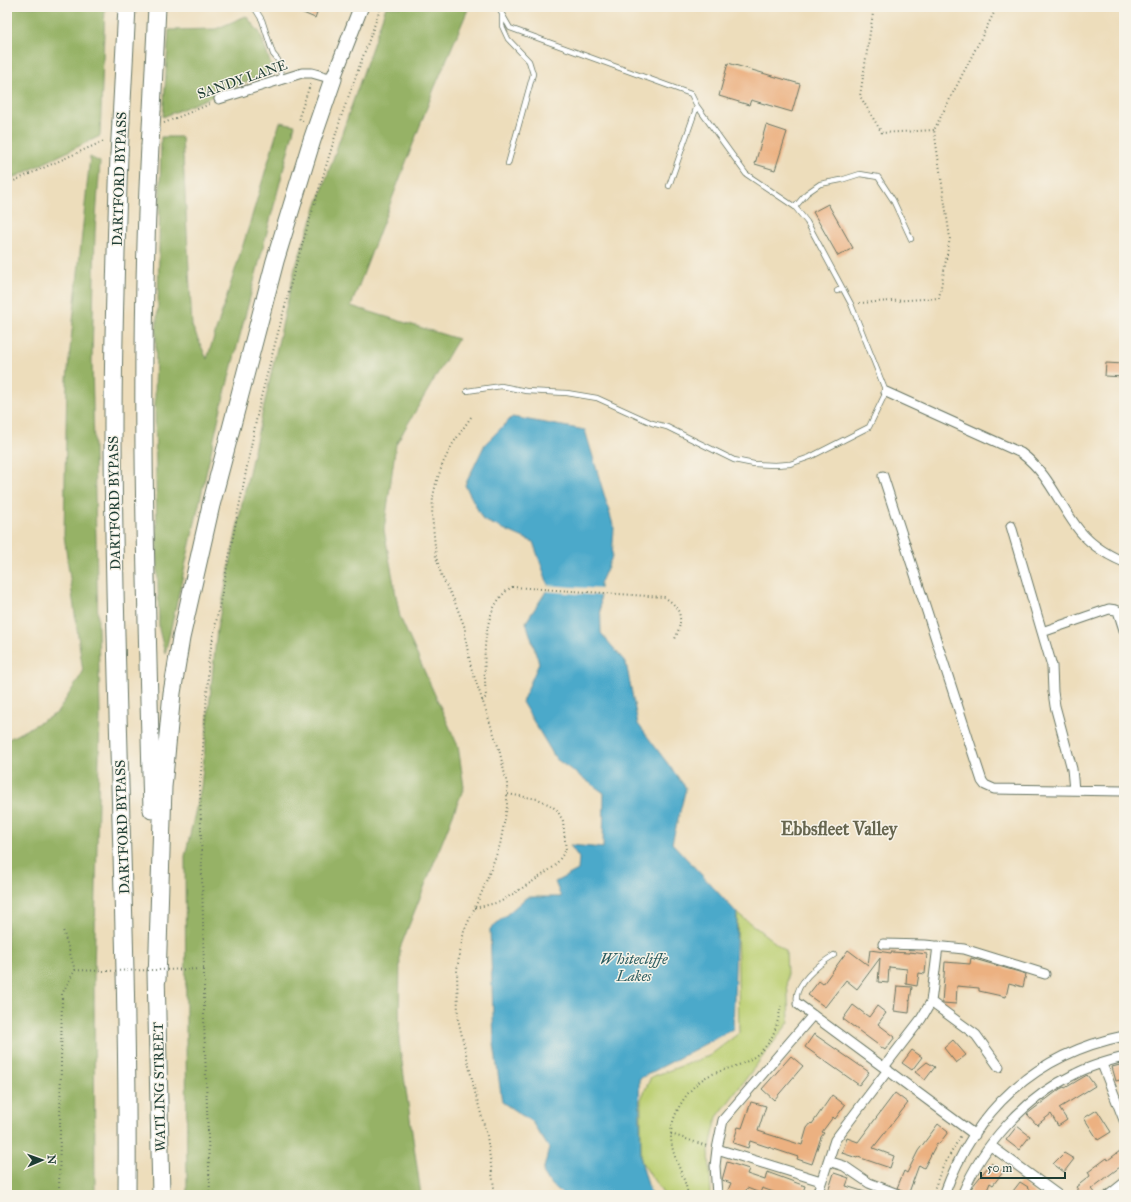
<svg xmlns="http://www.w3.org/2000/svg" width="1131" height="1202" font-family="'IM FELL Great Primer',serif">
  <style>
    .green { fill: #bdd074; stroke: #6e8654 }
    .forest { fill: #96b266; stroke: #5a784d }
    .water { fill: #4ba9ca; stroke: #35737f }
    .pier { fill: #edddbb }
    .building { fill: #ecb181 }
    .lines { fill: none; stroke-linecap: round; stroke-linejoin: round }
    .lane-casing { stroke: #677563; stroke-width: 6 }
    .street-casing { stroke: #677563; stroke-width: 11 }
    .primary-casing { stroke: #677563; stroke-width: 16 }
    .highway-casing { stroke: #677563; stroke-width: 19 }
    .path { stroke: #677563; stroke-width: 2; stroke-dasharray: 1 3; stroke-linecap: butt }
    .lane { stroke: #fff; stroke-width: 4.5 }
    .street { stroke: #fff; stroke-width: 9 }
    .primary { stroke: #fff; stroke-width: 14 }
    .highway { stroke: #fff; stroke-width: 17 }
    .highway-bridge-casing { stroke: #677563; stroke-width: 19; stroke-linecap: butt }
    .path-bridge { stroke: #677563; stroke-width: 2; stroke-dasharray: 1 3; stroke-linecap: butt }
    .highway-bridge { stroke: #fff; stroke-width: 17 }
    .labels { text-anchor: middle; stroke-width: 3; stroke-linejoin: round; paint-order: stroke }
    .street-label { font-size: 14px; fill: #1f3d34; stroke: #f7f3e8 }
    .water-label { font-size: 15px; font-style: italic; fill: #2c5d61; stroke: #f7f3e8 }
    .district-label { font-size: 18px; font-weight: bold; fill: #67664f; stroke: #f7f3e8 }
  </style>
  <rect width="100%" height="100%" fill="#f7f3e8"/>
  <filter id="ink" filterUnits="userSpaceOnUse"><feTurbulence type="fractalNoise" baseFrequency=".025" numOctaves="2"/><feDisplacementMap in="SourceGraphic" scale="8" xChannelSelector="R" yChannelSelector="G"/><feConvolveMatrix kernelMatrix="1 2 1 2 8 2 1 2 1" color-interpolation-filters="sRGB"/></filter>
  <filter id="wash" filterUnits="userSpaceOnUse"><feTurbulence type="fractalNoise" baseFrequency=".012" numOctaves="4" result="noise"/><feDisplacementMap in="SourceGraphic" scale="16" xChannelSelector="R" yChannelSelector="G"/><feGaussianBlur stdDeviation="0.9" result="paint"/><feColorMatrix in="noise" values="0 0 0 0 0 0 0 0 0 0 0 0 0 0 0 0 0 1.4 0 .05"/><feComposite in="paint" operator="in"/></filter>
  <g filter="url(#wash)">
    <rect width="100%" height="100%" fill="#edddbb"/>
    <path class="green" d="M737,913L786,951L789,1022L717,1117L709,1151L711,1195H664L641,1161V1099L651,1077L709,1056L739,1033Z"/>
    <path class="forest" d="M7,7H105L100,136L7,181Z
      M386,7H469L434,89L351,306L458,339L396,444L384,530L400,617L458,746L464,787L400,948L399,1041L421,1195H187L185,856L201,787L217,629L243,499L295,268Z
      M246,16L260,33L273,71L163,117L169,30L216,29Z
      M280,122L295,125L221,408L165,654L159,629L157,549L155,402L156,334L158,307L161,137H182L192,326L207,359L249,226Z
      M90,157L100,162L95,232L92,361L100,715L94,975L95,1195H7V740L57,713L83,672L64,535L67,379Z"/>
    <path class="water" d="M512,417L585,430L614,528L612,557L600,584L601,633L626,663L638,724L686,788L672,843L737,913L733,1029L639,1079L641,1161L651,1195H564L551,1185L543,1172L549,1148L532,1122L502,1102L494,1044L490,929L527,897H561L555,882L578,870L579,858L570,845L603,848L604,793L556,759L522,702L539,663L526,622L549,587L533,542L483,520L465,485L485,444Z"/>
    <path class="pier" d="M546,585L602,589V596L544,591L547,587Z"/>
    <g id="blocks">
      <path class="building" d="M289,7H319L315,18Z
        M728,63L800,84L792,112L751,100L749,105L719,96Z
        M766,125L787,132L775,170L755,164Z
        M828,204L853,248L838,256L813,212Z
        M1106,363L1124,364V377L1105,376Z
        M848,950L868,965L870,950L891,953V952L909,953V952L927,954L925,974L919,973L917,986L906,984L907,969L889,967L888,983L878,982L880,958L857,989L846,980L825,1007L808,995L819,981L823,984Z
        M971,958L1026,974L1023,987L1009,983L1006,997L979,991V988L957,986L956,1004L942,1003L945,962L970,964Z
        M897,986L912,987L910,1001L909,1000L910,1002L909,1013L894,1011Z
        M853,1005L869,1017L877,1006L886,1013L878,1024L895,1037L885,1050L843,1019Z
        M814,1034L869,1072L859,1085L805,1047Z
        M953,1040L966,1055L956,1063L944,1048Z
        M912,1050L922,1057L912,1070L902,1063Z
        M791,1056L803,1066L774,1100L762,1089Z
        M927,1062L935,1067L925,1080L915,1072Z
        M1124,1064V1079L1116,1081L1112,1067Z
        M1087,1075L1095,1086L1059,1108L1067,1120L1058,1126L1051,1114L1037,1125L1027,1114L1060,1089L1064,1087L1065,1088Z
        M895,1093L908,1103L873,1148L894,1156L890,1168L858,1157L857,1158L842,1153L847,1138L858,1142Z
        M832,1095L845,1105L835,1119L833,1117L822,1132L824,1133L821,1137L812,1164L797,1159L798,1157L750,1141L748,1148L733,1143L738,1127L742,1128L751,1102L766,1106L758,1131L802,1145L807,1128L811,1123L812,1124Z
        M1097,1110L1111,1132L1098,1140L1084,1118Z
        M938,1124L948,1132L939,1144L937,1143L924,1168L919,1165L908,1195H906L904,1191L897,1188L904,1171L907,1173L918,1151Z
        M1017,1126L1030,1136L1019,1150L1006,1140Z
        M1120,1151L1124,1156V1164L1091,1189L1096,1195H1082L1076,1187L1090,1176L1088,1172L1107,1158L1108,1160Z
        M1064,1153L1074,1159L1064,1172L1053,1164Z
        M727,1162L749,1169L747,1174L765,1180L767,1172L805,1186L802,1195H782L762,1188L760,1193L747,1188L744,1195H726L731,1183L722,1180Z
        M991,1163L1003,1172L993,1185L990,1183L985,1195H969L972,1187Z
        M834,1173L849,1178L846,1186L868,1193V1195H827Z
        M1020,1182L1028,1187L1027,1188L1036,1195H1010Z"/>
    </g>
  </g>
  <g filter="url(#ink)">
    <use href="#blocks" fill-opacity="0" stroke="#677563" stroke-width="1"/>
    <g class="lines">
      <g class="lane-casing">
        <path id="lane" d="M254,7L262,20L273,54L278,60L282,80
          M502,15V26L508,39L529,61L533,74L508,164
          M669,186L697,106
          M795,207L807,193L820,184L841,180L860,174L878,177L893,200L911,239
          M837,291L842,288
          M467,391L501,386L526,391L567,393L597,398L652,423L667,427L734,460L754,464L775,465L790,464L810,457L869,427L886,392L851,304L807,222L795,207L746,174L697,106L691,94L510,28L498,7
          M798,1004C790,986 821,963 834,955"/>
      </g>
      <g class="street-casing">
        <path id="street" d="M219,99L302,73H312L333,79
          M886,392L1021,453C1048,473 1057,500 1076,526C1088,543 1105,554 1124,562
          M883,476L982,781L985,785L994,789L1124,791
          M1011,526L1042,632
          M1074,790L1072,769L1055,706L1053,692L1052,666L1042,632L1109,609L1116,610L1118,611L1124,630
          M883,944L925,945L964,949L1045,974
          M931,1002L976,1035L999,1067
          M798,1004L975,1135
          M1102,1064L1124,1120
          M884,1067L921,1019L931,1002L938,946
          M991,1146L1058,1195
          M717,1149L821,1181
          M828,1161L844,1166L869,1183L900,1195
          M717,1195L715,1166L717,1149L723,1120L813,1015
          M817,1195L835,1140L888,1070
          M944,1195C975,1110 1035,1054 1124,1036
          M962,1195C983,1144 1025,1098 1075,1074C1090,1066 1108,1061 1124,1057
          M1109,1195L1124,1183"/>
      </g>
      <g class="primary-casing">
        <path id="primary" d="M333,79L361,7"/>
      </g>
      <g class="highway-casing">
        <path id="highway" d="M152,110L157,7
          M121,121L127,7
          M150,146C138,367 146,589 152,810
          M119,155C116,245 113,336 113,426C113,683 129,939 127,1195
          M156,971L161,1195
          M157,980L163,787L172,693L181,638L211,505L275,261L312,140L333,79"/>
      </g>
      <path class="path" d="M874,7L860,96L882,133L934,130
        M303,121L300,120L299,117L311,82
        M164,123L210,104
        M7,184L104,141
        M859,303L939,298L950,238L934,130L997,7
        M471,417L452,445L443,463L436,483L433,497L432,515L436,557L442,577L454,600L465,628V637L471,667L499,749L507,784V807L500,845L482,892L464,931L457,969L458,1019L475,1092L487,1136L495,1195
        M482,701L486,697C484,665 479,607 512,587L664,597C684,609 683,622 674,641
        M475,908L500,902L535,880L555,866L566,850L563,821L557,810L550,805L538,799L507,794
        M671,1134L707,1146
        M59,1195L62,994L75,970L63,930
        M210,1195L204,1020V969L200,786L208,681V663L260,401L295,268L341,117L381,7
        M688,1195C685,1174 670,1156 671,1133C672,1113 689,1086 708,1076C729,1066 747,1067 764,1048C775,1037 778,1020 781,1006
        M932,1195L941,1171L961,1135"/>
      <use href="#lane" class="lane"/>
      <use href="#street" class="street"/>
      <use href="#primary" class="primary"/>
      <use href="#highway" class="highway"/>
      <g class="highway-bridge-casing">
        <path id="highway-bridge" d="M150,146L152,110
          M119,155L121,121"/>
      </g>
      <path class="path-bridge" d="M75,970L104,971L204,969"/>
      <use href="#highway-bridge" class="highway-bridge"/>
    </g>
  </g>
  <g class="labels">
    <g class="street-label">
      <text transform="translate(242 79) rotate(-19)" y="5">SANDY LANE</text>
      <text transform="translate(119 179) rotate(-88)" y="5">DARTFORD BYPASS</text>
      <text transform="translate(114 503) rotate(-91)" y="5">DARTFORD BYPASS</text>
      <text transform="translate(122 827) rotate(-92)" y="5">DARTFORD BYPASS</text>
      <text transform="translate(159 1087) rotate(-91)" y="5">WATLING STREET</text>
    </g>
    <g class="water-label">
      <text x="634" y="964">Whitecliffe<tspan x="634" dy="17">Lakes</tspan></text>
    </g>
    <g class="district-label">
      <text x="839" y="835">Ebbsfleet Valley</text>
    </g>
  </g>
  <rect width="1131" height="1202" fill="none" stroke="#f7f3e8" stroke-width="24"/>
  <g transform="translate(42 1160) rotate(88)" stroke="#f7f3e8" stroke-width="3" paint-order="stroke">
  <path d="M0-3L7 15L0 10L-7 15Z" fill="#1f3d34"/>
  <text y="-6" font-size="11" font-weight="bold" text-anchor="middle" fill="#1f3d34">N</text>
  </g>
  <path d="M981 1172v6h84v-6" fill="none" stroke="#1f3d34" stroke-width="2"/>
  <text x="987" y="1172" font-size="12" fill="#1f3d34" stroke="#f7f3e8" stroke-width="3" paint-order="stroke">50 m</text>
</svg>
